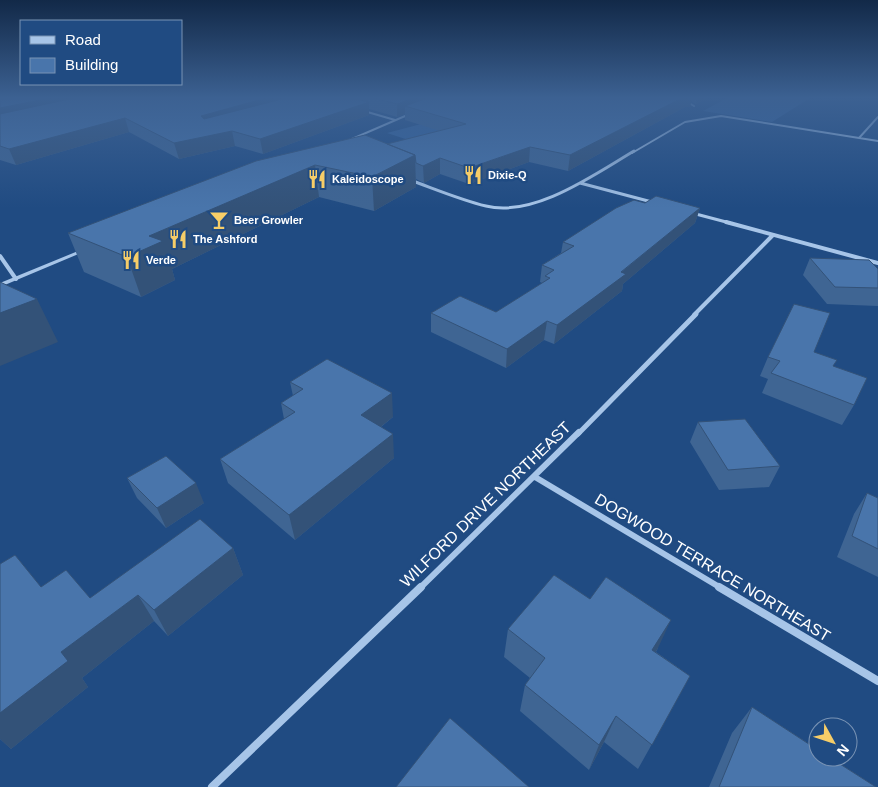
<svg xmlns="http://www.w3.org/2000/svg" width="878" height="787" font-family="Arial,sans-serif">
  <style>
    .green { fill: #3464a0 }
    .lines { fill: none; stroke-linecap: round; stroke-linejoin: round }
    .minor-far5 { stroke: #a7c5e8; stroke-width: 2 }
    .minor-far4 { stroke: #a7c5e8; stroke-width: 3 }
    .minor-far3 { stroke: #a7c5e8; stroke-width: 4 }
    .minor-far2 { stroke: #a7c5e8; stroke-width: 5 }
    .minor-far1 { stroke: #a7c5e8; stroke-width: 6 }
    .minor { stroke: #a7c5e8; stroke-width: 8 }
    .tertiary { fill: #a7c5e8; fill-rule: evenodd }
    .wall { fill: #3f6593 }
    .shaded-wall { fill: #335278 }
    .building { fill: #4975ab; stroke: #335278 }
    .labels { text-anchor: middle; stroke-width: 5; stroke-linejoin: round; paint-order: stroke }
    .far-poi-label { font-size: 11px; font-weight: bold; fill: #fff; stroke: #204b82; text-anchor: start }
    .near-street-label { font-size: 16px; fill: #fff; stroke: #204b82 }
  </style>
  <rect width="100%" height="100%" fill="#204b82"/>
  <path class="green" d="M727,98H810L772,122L703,111Z
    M421,124L493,147L458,156L387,133Z"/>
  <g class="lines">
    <path class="minor-far5" d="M681,98L694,106
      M364,111L395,120
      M859,138L878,117
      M632,153L685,122L721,116L878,141"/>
    <path class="minor-far4" d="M410,180C435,189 461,200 486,206C534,218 595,174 634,151
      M580,183L652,202
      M692,213L730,223"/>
    <path class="minor-far3" d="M726,222L878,263
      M0,256L16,279
      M694,315L773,235"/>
    <path class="minor-far2" d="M578,434L696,314"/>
    <path class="minor-far1" d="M535,477L721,588
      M420,588L579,432"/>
    <path class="minor" d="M719,587L878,681
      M212,787L421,587"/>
    <path class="tertiary" d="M414,111L417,112L343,144L340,143Z
      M83,249L88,250L0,287V283Z"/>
  </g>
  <path class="wall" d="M0,98H707L696,104L691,101L690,107H685L568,171L529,162L469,184L440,174L424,183L416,179V187L374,211L319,197L172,269L175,280L141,297L84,272L68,233L387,144L440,131L405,120V114L397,117L369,109V115L263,154L235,146L179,159L129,132L16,165L0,160Z
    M645,203L700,208L695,223L623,284L622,291L554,344L544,340L506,368L431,332V313L496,312L542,283L540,282L542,265L561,253L563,242Z
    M810,258L878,269V306L827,304L803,275Z
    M814,352L834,366L854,405L842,425L762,393L768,379L760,376L768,357Z
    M290,382L393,417L381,427L394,458L295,540L228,483L220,459L284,419L281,403L293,396Z
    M698,422L780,466L769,487L719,490L690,442Z
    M127,478L204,503L166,528L137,498Z
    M867,493L878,498V577L837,557L854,514Z
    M233,548L243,575L168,636L154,621L82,678L88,687L11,749L0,739V564L41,587L90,598Z
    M508,629L658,648L656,652L690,676L638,769L604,742L589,770L520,711L525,685L530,678L504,657Z
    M752,707L876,787H709L732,733Z"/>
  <path class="shaded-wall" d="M50,98H113L0,123V108Z
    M266,98H312L204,130L201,116Z
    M414,98H448L405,106V114L397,117V104Z
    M682,98H692L690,107H685L568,171L570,155Z
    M697,98H707L696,104Z
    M369,102V115L263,154L260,139Z
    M125,118L129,132L16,165L9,149Z
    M232,131L235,146L179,159L174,143Z
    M530,147L529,162L469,184V168Z
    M415,155L416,187L374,211L372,177Z
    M440,158V174L424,183L423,166Z
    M315,165L319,197L172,269L175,280L141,297L127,257L149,236Z
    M700,208L695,223L623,284L622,291L554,344L557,325Z
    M37,299L58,342L0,366V313Z
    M547,321L544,340L506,368L507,349Z
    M392,393L393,417L364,440L361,415Z
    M393,434L394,458L295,540L289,515Z
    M196,483L204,503L166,528L157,508Z
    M233,548L243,575L168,636L154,610Z
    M138,595L154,621L82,678L88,687L11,749L0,739V713L61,652Z
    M671,620L658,648L640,678L652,650Z
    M616,716L604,742L589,770L599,745Z"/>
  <path class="building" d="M0,98H50L0,108Z
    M74,98H266L201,116L204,119L286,98H352L369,102L260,139L232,131L174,143L125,118L9,149L0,146V114Z
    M374,98H414L397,104Z
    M427,98H682L570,155L530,147L469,168L440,158L423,166L416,163L415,155L387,144L466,124L405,106Z
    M365,135L415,155L372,177L315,165L149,236L163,241L127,257L68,233L256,161Z
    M656,196L700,208L621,272L626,274L557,325L547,321L507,349L431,313L460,296L496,312L550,278L545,276L554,270L542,265L574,246L563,242L616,208L634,200L645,203Z
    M810,258L869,260L878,269V288L835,287Z
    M0,282L37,299L0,313Z
    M794,304L830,313L814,352L837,360L833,366L867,378L854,405L771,373L780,361L768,357Z
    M327,359L392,393L361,415L393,434L289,515L220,459L295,412L281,403L303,389L290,382Z
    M745,419L780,466L728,470L698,422Z
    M166,456L196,483L157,508L127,478Z
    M867,493L878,498V549L852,536Z
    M200,519L233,548L154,610L138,595L61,652L68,661L0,713V564L15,555L41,587L66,570L90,598Z
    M554,575L590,599L606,577L671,620L652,650L690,676L652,745L616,716L599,745L525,685L545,658L508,629Z
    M752,707L818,750V757H829L876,787H719Z
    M450,718L529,787H396Z"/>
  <linearGradient id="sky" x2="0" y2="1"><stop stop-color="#122948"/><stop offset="0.47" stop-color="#3c6192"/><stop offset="1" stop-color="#3c6192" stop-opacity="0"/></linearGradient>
  <rect width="878" height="208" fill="url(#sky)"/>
  <defs>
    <g id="restaurant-bare" transform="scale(1.5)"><path d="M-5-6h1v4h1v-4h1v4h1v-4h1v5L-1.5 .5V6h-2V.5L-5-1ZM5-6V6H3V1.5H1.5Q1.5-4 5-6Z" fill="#f6cd68" stroke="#204b82" stroke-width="2.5" paint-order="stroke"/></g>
    <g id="bar-bare" transform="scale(1.5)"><path d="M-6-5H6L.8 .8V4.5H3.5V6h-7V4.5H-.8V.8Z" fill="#f6cd68" stroke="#204b82" stroke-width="2.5" paint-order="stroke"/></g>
  </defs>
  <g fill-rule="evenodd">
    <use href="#restaurant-bare" x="473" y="175"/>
    <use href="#restaurant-bare" x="317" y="179"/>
    <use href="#bar-bare" x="219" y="220"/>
    <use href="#restaurant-bare" x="178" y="239"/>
    <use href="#restaurant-bare" x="131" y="260"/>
  </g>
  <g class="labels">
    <g class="far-poi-label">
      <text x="488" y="179">Dixie-Q</text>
      <text x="332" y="183">Kaleidoscope</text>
      <text x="234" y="224">Beer Growler</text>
      <text x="193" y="243">The Ashford</text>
      <text x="146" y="264">Verde</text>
    </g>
    <g class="near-street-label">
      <text transform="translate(485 504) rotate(-44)" y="6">WILFORD DRIVE NORTHEAST</text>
      <text transform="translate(713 567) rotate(31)" y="6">DOGWOOD TERRACE NORTHEAST</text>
    </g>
  </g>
  <rect x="20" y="20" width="162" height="65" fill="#204b82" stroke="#7993b4"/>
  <rect x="30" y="36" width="25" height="8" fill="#a7c5e8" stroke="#7993b4"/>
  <text x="65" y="45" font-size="15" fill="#ffffff">Road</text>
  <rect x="30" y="58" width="25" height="15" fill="#4975ab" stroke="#7993b4"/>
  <text x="65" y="70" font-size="15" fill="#ffffff">Building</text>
  <g transform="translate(833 742) rotate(130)"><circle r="24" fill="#204b82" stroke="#7993b4"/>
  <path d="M0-4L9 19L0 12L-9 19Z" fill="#f6cd68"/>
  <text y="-8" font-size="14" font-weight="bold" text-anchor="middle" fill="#ffffff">N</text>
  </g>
</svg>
